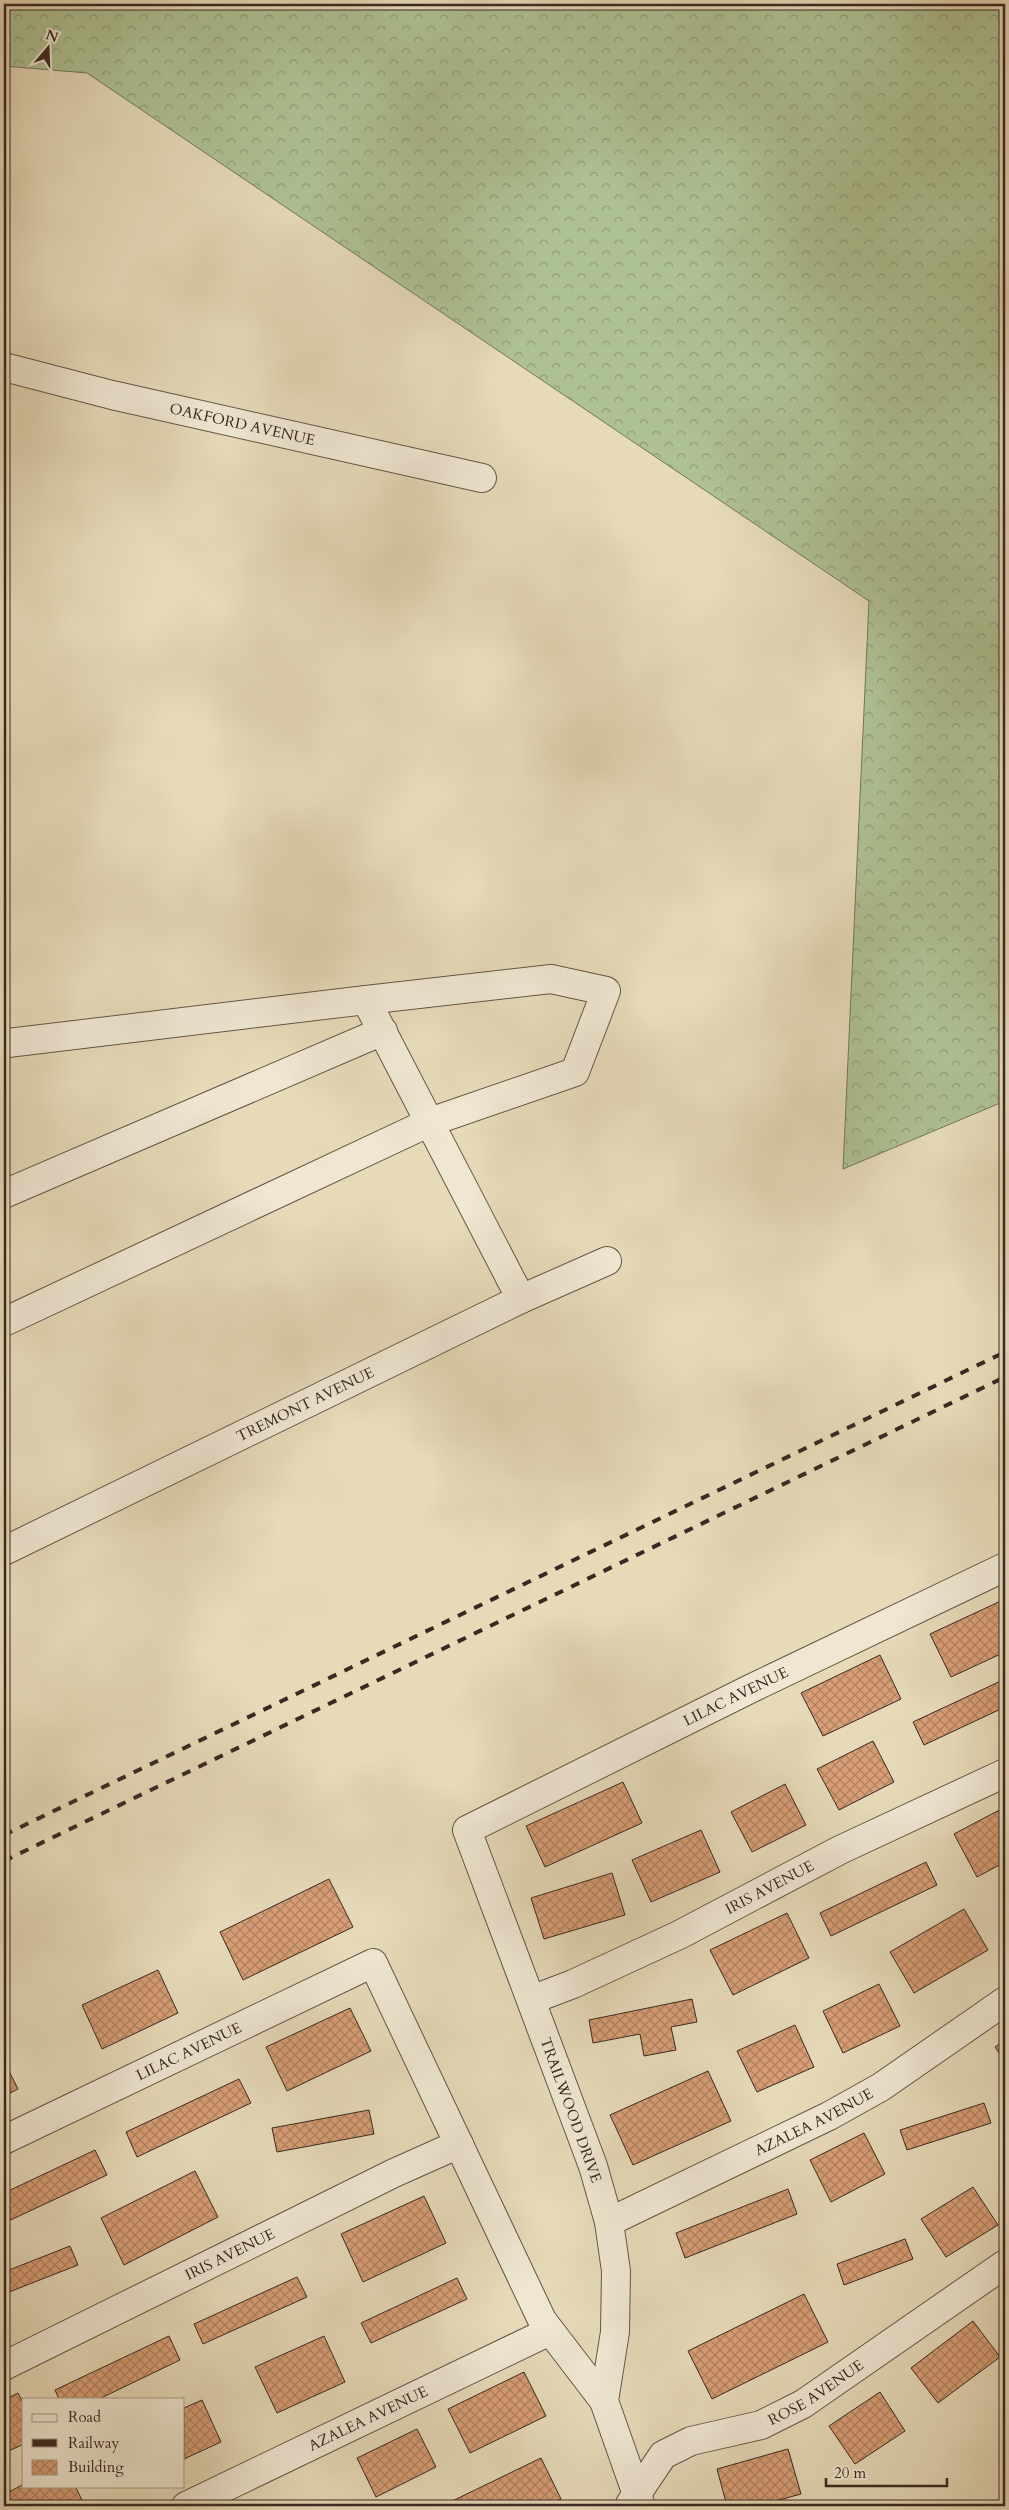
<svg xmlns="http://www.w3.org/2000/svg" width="1009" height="2510" font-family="Cardo,serif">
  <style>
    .forest { fill: url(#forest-crowns); stroke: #74755c }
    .building { fill: url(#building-cross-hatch); stroke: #3a2923 }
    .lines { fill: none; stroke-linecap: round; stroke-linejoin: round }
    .minor-casing { stroke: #655548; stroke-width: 30 }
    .minor { stroke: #efe7d2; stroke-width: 28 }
    .rail { stroke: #3a2923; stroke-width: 4; stroke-dasharray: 9 9; stroke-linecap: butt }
    .labels { text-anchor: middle; stroke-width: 4; stroke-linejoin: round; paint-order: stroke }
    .street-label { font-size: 15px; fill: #3a2923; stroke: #efe7d2 }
  </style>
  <defs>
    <pattern id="forest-crowns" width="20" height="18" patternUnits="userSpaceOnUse" patternTransform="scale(1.25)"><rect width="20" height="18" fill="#aec194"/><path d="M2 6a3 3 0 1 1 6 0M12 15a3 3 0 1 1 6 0" fill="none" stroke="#8f9d78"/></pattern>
    <pattern id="building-cross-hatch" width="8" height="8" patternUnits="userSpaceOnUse" patternTransform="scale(1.25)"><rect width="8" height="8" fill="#d89e75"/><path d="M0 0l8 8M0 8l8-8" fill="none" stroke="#b08160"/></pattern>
  </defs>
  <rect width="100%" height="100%" fill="#e6dab9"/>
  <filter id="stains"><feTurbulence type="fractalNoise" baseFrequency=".004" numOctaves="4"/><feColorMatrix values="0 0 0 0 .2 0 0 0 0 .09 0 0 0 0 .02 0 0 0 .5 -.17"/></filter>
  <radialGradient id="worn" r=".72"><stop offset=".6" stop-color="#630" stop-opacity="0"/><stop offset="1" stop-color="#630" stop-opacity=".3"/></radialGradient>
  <path class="forest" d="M4,4H1005V1101L843,1169L869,601L87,73L4,66Z"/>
  <path class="building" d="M1005,1599V1652L951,1677L930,1634Z
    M880,1655L901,1699L823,1736L801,1693Z
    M1005,1679V1707L924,1745L913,1722Z
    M873,1741L894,1782L839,1810L817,1769Z
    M623,1782L642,1823L545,1867L526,1826Z
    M785,1784L806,1825L752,1852L731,1812Z
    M1005,1807V1862L977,1877L954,1834Z
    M701,1830L720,1872L651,1902L632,1860Z
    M926,1862L937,1885L831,1936L820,1913Z
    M612,1873L625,1915L544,1939L531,1898Z
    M329,1879L353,1927L243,1980L220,1932Z
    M964,1909L988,1950L914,1993L890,1952Z
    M787,1913L809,1958L733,1995L710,1950Z
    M158,1970L178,2013L102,2049L82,2005Z
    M879,1984L900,2026L843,2053L823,2011Z
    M692,1999L697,2022L671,2027L676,2050L644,2056L640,2034L593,2043L589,2020Z
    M350,2008L371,2051L287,2091L266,2047Z
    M795,2025L814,2067L757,2092L737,2051Z
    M1005,2040V2062L995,2047Z
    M4,2061L18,2089L4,2096Z
    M708,2071L731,2121L633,2165L610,2115Z
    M239,2079L251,2103L137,2157L126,2132Z
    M984,2103L991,2123L907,2150L900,2130Z
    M369,2110L374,2134L277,2152L272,2128Z
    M864,2133L885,2174L831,2202L810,2160Z
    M95,2150L107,2175L4,2223V2193Z
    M195,2171L218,2217L124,2265L101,2218Z
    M973,2187L998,2225L946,2257L921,2219Z
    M788,2189L797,2214L685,2258L676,2233Z
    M424,2196L446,2243L363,2282L341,2234Z
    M905,2239L913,2259L844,2285L837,2264Z
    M70,2246L78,2265L4,2294V2272Z
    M297,2277L307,2297L203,2344L194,2324Z
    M457,2278L467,2299L371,2343L361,2323Z
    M804,2294L828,2342L712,2399L688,2351Z
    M973,2321L1000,2357L938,2403L911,2368Z
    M169,2336L180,2360L99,2399H59L55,2390Z
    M324,2336L345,2382L277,2413L255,2367Z
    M524,2372L546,2416L470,2453L448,2409Z
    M880,2392L905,2431L855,2464L829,2426Z
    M18,2393L24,2404V2444L4,2453V2400Z
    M202,2400L221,2442L184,2459V2408Z
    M417,2429L436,2467L376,2497L357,2458Z
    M788,2449L801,2494L757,2506H727L717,2469Z
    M541,2458L561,2499L545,2506H447L446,2504Z
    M24,2484V2486H75L85,2506H13L7,2493Z"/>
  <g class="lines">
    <g class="minor-casing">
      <g id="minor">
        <path id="s1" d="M4,367L112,395L482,478"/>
        <path d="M4,1041L8,1043L366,1000L521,1299"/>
        <path d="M4,1194L383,1031"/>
        <path d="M4,1322L430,1122L575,1072L606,991L551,979L366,1000"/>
        <path id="s2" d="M4,1551L521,1299L607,1261"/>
        <path id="s3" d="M531,2000L573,1984L679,1935L840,1850L1005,1773"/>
        <path id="s4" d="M4,2140L373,1963L542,2320L604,2401"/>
        <path id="s5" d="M609,2222L829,2116L881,2087L1005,2001"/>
        <path id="s6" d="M4,2366L394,2173L459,2144"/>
        <path id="s7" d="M630,2504L663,2455L691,2441L761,2425L803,2404L1005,2264"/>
        <path id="s8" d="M186,2506L550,2331"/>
        <path id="s9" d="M641,2506L604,2401L615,2332L616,2271L609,2222L593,2166L467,1830L752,1688L1005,1567"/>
      </g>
    </g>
    <use href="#minor" class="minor"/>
    <path class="rail" d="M4,1835L1005,1352
      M4,1861L1005,1377"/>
  </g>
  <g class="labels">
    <g class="street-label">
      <text dy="5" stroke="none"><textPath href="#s1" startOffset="245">OAKFORD AVENUE</textPath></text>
      <text dy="5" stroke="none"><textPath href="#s2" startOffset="335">TREMONT AVENUE</textPath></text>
      <text dy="5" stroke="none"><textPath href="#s9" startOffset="1009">LILAC AVENUE</textPath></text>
      <text dy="5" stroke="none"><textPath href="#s3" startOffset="264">IRIS AVENUE</textPath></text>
      <text dy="5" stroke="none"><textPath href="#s4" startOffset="205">LILAC AVENUE</textPath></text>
      <text transform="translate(571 2110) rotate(70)" y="5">TRAILWOOD DRIVE</text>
      <text dy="5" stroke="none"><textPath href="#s5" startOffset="228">AZALEA AVENUE</textPath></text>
      <text dy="5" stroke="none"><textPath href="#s6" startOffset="252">IRIS AVENUE</textPath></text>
      <text dy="5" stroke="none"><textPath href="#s7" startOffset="226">ROSE AVENUE</textPath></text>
      <text dy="5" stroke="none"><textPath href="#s8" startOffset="202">AZALEA AVENUE</textPath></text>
    </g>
  </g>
  <rect width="1009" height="2510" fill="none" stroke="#e6dab9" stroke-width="20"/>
  <rect x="5" y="5" width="999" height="2500" fill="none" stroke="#3a2923" stroke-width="2.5"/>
  <rect x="10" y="10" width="989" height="2490" fill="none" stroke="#3a2923"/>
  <rect x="22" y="2398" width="162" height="90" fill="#efe7d2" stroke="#a79b8c"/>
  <rect x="32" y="2414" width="25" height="8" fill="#efe7d2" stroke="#a79b8c"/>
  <text x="68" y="2422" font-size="15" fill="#3a2923">Road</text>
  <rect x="32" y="2439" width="25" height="8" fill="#3a2923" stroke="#a79b8c"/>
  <text x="68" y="2448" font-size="15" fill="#3a2923">Railway</text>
  <rect x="32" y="2460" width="25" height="15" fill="url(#building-cross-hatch)" stroke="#a79b8c"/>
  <text x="68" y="2472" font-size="15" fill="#3a2923">Building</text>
  <g transform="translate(48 48) rotate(19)" stroke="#efe7d2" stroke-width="4" paint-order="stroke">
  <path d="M0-4L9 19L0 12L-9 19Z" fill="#3a2923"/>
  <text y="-8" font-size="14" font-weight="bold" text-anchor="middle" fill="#3a2923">N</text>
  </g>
  <path d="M826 2478v8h121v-8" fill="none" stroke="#3a2923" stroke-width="2.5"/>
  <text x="834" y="2478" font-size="15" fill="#3a2923" stroke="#efe7d2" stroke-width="4" paint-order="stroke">20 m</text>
  <rect width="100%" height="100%" filter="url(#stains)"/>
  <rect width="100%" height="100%" fill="url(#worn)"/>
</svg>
